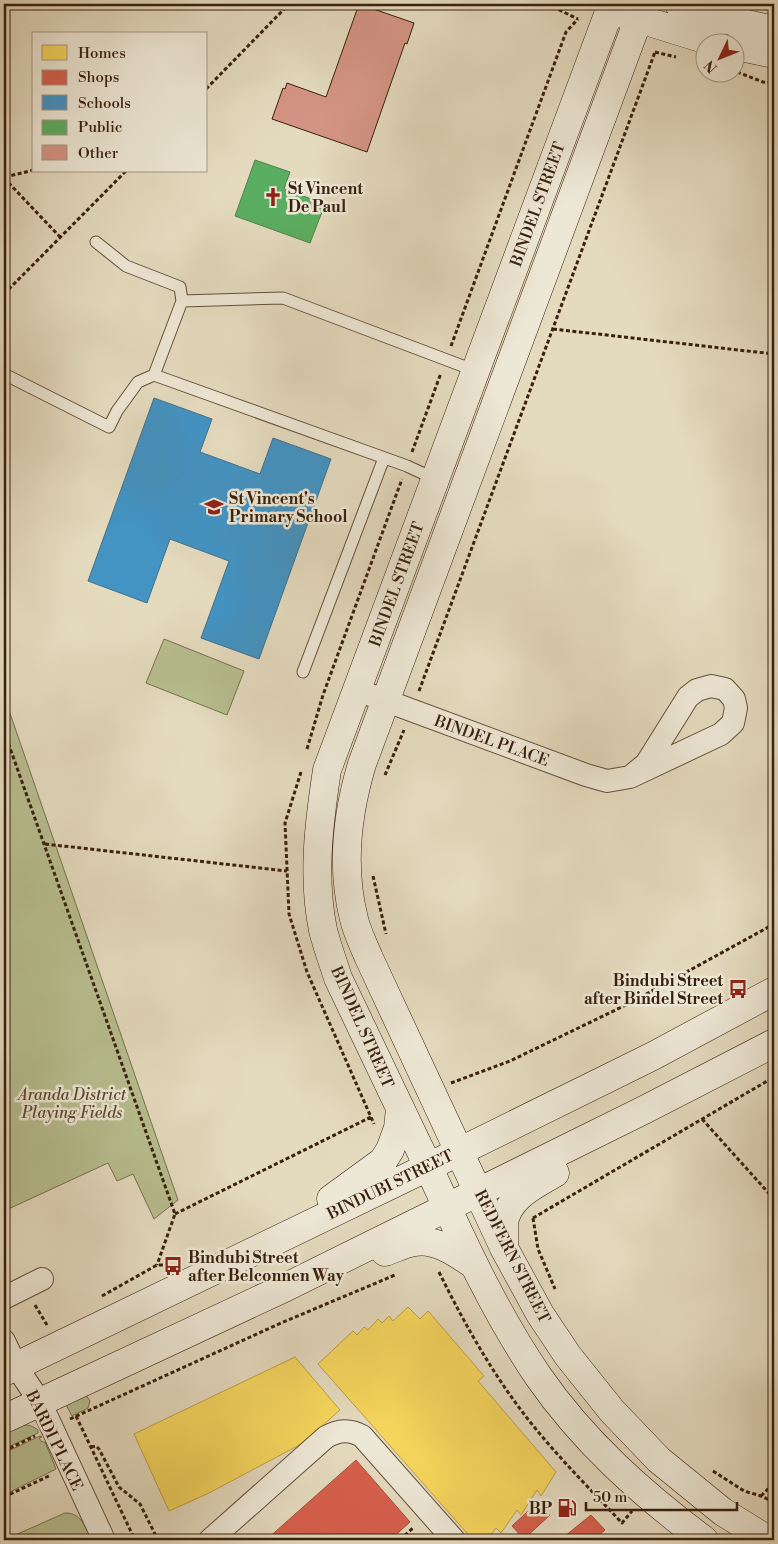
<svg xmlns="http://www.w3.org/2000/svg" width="778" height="1544" font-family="'Libre Bodoni',serif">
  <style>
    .green { fill: #b7be8f; stroke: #78704e }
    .homes { fill: #f6d55c; stroke: #bd9f44 }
    .shops { fill: #d6604d; stroke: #a74d3a }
    .schools { fill: #4393c3; stroke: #40718c }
    .public { fill: #5aae61; stroke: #508448 }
    .building { fill: #d49484; stroke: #38210d }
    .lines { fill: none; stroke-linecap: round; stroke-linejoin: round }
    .lane-casing { stroke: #634f39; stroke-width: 13 }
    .street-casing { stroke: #634f39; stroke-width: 24 }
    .secondary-casing { stroke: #38210d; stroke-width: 29 }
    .path { stroke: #38210d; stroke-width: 3; stroke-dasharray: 4 2.5; stroke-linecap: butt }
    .lane { stroke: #ede7d5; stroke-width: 11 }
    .street { stroke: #ede7d5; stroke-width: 22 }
    .secondary { stroke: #ede7d5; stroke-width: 28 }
    .labels { text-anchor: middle; stroke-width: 5; stroke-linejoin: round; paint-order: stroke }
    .poi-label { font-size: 16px; font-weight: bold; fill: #38210d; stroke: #ede7d5; text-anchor: start }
    .street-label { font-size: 16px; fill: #38210d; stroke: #ede7d5 }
    .park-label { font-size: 16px; font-style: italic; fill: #58482e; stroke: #ede7d5 }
  </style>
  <rect width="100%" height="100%" fill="#e4dabe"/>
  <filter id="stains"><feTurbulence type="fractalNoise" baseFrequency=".004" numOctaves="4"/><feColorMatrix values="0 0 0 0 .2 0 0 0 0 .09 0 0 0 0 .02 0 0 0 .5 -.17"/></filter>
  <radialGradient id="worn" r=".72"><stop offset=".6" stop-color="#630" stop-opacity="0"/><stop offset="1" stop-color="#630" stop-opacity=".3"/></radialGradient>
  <path class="green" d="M164,639L244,671L227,715L146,683Z
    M4,696L178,1200L154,1219L133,1174L117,1181L108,1163L4,1211Z
    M85,1394L90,1401L88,1408L72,1416L65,1403Z
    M23,1425C29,1425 33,1426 38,1430V1433L4,1449V1433Z
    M40,1436L42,1437L39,1438L42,1442H45L56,1469L4,1495V1453Z
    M65,1513C82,1513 85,1527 92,1540H4Z"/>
  <path class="homes" d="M408,1307L420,1319L428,1311L484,1376L478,1381L556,1472L541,1496L537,1490L521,1515L517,1510L501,1533L496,1528L487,1540H473L318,1364L353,1331L357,1335L364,1327L368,1330L378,1319L382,1323L389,1316L393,1321Z
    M295,1357L340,1410L303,1443L209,1493L169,1511L134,1434Z"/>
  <path class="shops" d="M356,1460L410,1522L390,1540H266Z
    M539,1501L550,1515L524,1539L512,1526Z
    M591,1515L605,1530L593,1540H560Z"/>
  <path class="schools" d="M154,398L212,419L200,452L260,474L273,438L331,459L259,659L201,638L229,561L170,539L147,603L88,581Z"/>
  <path class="public" d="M255,160L290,172L284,189L325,204L310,243L235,216Z
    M774,1390V1408L769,1398Z"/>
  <path class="building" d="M359,4L414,23L407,44L405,43L367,152L272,119L283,88L285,89L287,83L326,97Z"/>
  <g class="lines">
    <g class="lane-casing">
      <path id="lane" d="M96,242L126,266L180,287L182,301
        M4,374L109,427L117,411L138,382L154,375
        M435,479L407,466L154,375L182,301L283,298L476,371
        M303,672L384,458"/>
    </g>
    <g class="street-casing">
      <path id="street" d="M357,690L586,775L607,781L630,777L721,734L733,723L736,708L734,699L725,689L711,686L697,690L688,697L646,764L630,777
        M4,1298L42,1279
        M4,1341L16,1366L40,1402L104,1540
        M210,1540L326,1437C339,1430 349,1429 362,1436L454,1540"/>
    </g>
    <g class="secondary-casing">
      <path id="secondary" d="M612,4L327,770C319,823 312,876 323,930C327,946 333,962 338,978C370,1045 402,1112 434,1179C465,1247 496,1314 538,1376C583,1441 641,1493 704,1540
        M644,4L362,764C347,814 341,868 354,919C357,932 364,946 369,958L504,1248L540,1314L568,1356L612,1411L659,1460L723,1512L768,1540
        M679,4L729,20L774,30
        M620,13L714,42
        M736,46L774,54
        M331,1199L383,1161L390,1150L398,1128L400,1109
        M504,1248C504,1240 504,1232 504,1224C507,1197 535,1185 555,1173
        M385,1252C394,1249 405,1243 415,1242C436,1238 458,1254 474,1265
        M4,1372L428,1167L653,1056L774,991
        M4,1419L282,1289L644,1110L774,1043"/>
    </g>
    <path class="path" d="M547,4L578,19
      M655,52L676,57
      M737,72L763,82L774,83
      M206,89L289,4
      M5,177L34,170
      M4,178L61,238
      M4,294L126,171
      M553,329L774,354
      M451,346L566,32L578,19
      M412,452L441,373
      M419,691L655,52
      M4,731L175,1214L157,1265
      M307,749L323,695L402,479
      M301,772L285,823L289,914L307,972L374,1124
      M385,775L404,730
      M45,844L287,871
      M373,876L386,934
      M451,1083L510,1061L630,1003L774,924
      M702,1119L774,1199
      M175,1214L371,1117
      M533,1218L538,1249L555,1289
      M533,1218L774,1077
      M4,1263L9,1273
      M439,1272C464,1323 492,1373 527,1418C556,1455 590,1489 622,1523L632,1511
      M102,1296L157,1265H168
      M35,1305L47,1325
      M76,1416L135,1540
      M70,1419L281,1323L395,1275
      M91,1447L96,1446L99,1449L119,1487L140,1504L158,1540
      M4,1451L35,1436
      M713,1471L744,1491L761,1496L774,1502
      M761,1496L774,1483
      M4,1497L51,1475
      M400,1540L414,1527"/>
    <use href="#lane" class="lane"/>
    <use href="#street" class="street"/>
    <use href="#secondary" class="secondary"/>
  </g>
  <defs>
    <g id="church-bare" transform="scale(1.5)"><path d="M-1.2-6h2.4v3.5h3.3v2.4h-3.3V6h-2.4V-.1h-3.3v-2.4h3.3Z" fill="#8f2418" stroke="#ede7d5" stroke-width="2.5" paint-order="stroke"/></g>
    <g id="school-bare" transform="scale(1.5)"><path d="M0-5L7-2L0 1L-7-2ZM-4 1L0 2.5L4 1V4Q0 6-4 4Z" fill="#8f2418" stroke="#ede7d5" stroke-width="2.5" paint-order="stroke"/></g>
    <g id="bus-bare" transform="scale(1.5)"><path d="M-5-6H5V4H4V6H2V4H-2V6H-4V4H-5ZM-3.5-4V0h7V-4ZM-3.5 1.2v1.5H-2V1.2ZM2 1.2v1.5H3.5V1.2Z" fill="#8f2418" stroke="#ede7d5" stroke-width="2.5" paint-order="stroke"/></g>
    <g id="fuel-bare" transform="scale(1.5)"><path d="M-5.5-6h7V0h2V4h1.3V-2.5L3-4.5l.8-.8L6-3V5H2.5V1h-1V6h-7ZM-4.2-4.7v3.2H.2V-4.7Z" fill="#8f2418" stroke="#ede7d5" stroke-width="2.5" paint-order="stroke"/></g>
  </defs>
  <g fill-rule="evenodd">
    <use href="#church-bare" x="273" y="197"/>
    <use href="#school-bare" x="214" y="507"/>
    <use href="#bus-bare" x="738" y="989"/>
    <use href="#bus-bare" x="173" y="1266"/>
    <use href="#fuel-bare" x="567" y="1508"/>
  </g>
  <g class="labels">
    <g class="poi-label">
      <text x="288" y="194">St Vincent<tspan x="288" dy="18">De Paul</tspan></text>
      <text x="229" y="504">St Vincent's<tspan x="229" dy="18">Primary School</tspan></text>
      <text x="723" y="986" text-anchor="end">Bindubi Street<tspan x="723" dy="18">after Bindel Street</tspan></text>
      <text x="188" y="1263">Bindubi Street<tspan x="188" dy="18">after Belconnen Way</tspan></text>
      <text x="552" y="1514" text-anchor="end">BP</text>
    </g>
    <g class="street-label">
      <text transform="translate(537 204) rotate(-70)" y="6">BINDEL STREET</text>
      <text transform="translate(396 584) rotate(-70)" y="6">BINDEL STREET</text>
      <text transform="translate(492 740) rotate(20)" y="6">BINDEL PLACE</text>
      <text transform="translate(363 1027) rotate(66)" y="6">BINDEL STREET</text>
      <text transform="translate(390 1184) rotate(-26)" y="6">BINDUBI STREET</text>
      <text transform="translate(513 1256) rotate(63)" y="6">REDFERN STREET</text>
      <text transform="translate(55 1440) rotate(64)" y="6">BARDI PLACE</text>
    </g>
    <g class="park-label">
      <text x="72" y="1100">Aranda District<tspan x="72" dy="18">Playing Fields</tspan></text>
    </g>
  </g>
  <rect width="778" height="1544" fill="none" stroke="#e4dabe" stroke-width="20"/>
  <rect x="5" y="5" width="768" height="1534" fill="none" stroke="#38210d" stroke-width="2.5"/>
  <rect x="10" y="10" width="758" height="1524" fill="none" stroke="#38210d"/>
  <rect x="32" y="32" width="175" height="140" fill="#ede7d5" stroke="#a59885"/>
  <rect x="42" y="45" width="25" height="15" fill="#f6d55c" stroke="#a59885"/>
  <text x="78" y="58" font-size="15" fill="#38210d">Homes</text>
  <rect x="42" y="70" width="25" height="15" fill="#d6604d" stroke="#a59885"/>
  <text x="78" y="82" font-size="15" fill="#38210d">Shops</text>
  <rect x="42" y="95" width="25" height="15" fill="#4393c3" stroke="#a59885"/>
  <text x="78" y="108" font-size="15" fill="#38210d">Schools</text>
  <rect x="42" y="120" width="25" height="15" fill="#5aae61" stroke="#a59885"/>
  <text x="78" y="132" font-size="15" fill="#38210d">Public</text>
  <rect x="42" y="145" width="25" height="15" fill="#d49484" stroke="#a59885"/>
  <text x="78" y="158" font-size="15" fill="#38210d">Other</text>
  <g transform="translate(720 58) rotate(227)"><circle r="24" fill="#ede7d5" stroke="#a59885"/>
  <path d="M0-4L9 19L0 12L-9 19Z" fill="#8f2418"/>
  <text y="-8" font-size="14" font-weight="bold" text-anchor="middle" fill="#38210d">N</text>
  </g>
  <path d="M586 1502v8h151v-8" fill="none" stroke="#38210d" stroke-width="2.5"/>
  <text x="593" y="1502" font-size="15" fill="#38210d" stroke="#ede7d5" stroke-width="4" paint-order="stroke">50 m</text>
  <rect width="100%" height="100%" filter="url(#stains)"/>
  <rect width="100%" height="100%" fill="url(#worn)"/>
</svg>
